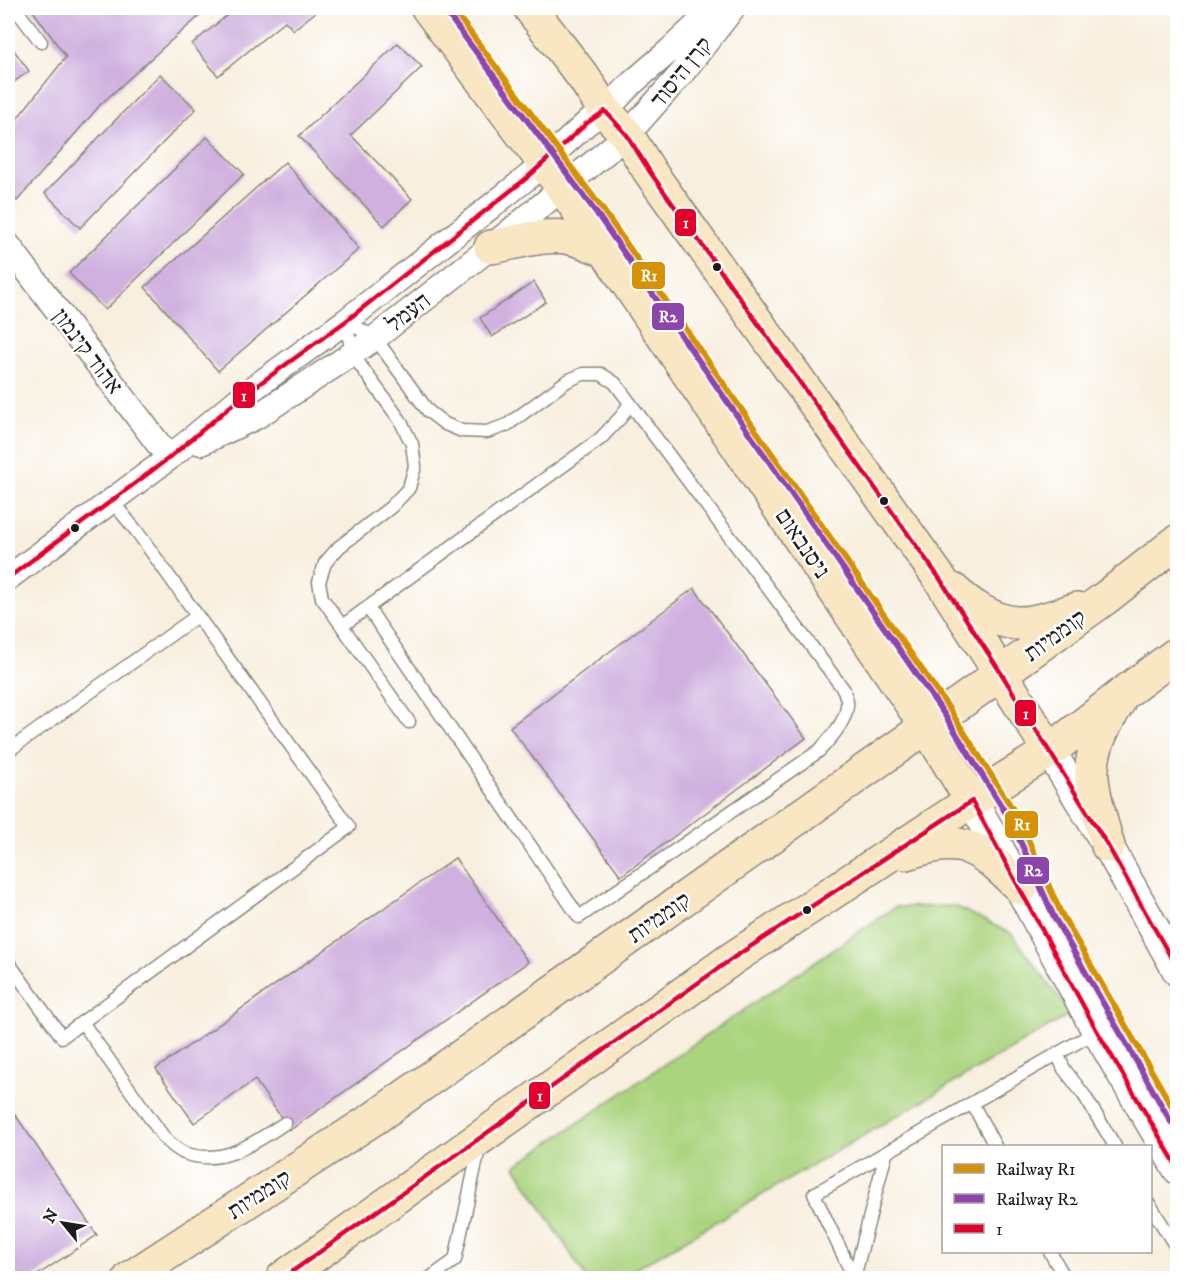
<svg xmlns="http://www.w3.org/2000/svg" width="1185" height="1286" font-family="'IM FELL DW Pica','Frank Ruhl Libre',serif">
  <style>
    .green { fill: #abd47f; stroke: #64784e; stroke-width: 1.5 }
    .building { fill: #cfb0df }
    .lines { fill: none; stroke-linecap: round; stroke-linejoin: round }
    .service-casing { stroke: #8a867e; stroke-width: 15 }
    .minor-casing { stroke: #8a867e; stroke-width: 27 }
    .tertiary-casing { stroke: #8a867e; stroke-width: 33 }
    .secondary-casing { stroke: #8a867e; stroke-width: 36 }
    .service { stroke: #fff; stroke-width: 12 }
    .minor { stroke: #fff; stroke-width: 24 }
    .tertiary { stroke: #fff; stroke-width: 30 }
    .secondary { stroke: #f9e7c3; stroke-width: 33 }
    .bus-1-casing { stroke: #fff; stroke-width: 9 }
    .bus-1 { stroke: #e4002b; stroke-width: 4.5 }
    .rail-1-casing { stroke: #fff; stroke-width: 10 }
    .rail-2-casing { stroke: #fff; stroke-width: 10 }
    .rail-1 { stroke: #d69104; stroke-width: 6 }
    .rail-2 { stroke: #8e44ad; stroke-width: 6 }
    .bus-dot { fill: #1c1c1c; stroke: #fff; stroke-width: 2 }
    .labels { text-anchor: middle; stroke-width: 5; stroke-linejoin: round; paint-order: stroke }
    .street-label { font-size: 24px; fill: #1c1c1c; stroke: #fff }
    .line-badge { stroke: #fff; stroke-width: 2 }
    .badge-label { font-size: 16px; text-anchor: middle; font-weight: bold; fill: #fff }
  </style>
  <rect width="100%" height="100%" fill="#fff"/>
  <filter id="ink" filterUnits="userSpaceOnUse"><feTurbulence type="fractalNoise" baseFrequency=".0167" numOctaves="2"/><feDisplacementMap in="SourceGraphic" scale="12" xChannelSelector="R" yChannelSelector="G"/><feConvolveMatrix kernelMatrix="1 2 1 2 8 2 1 2 1" color-interpolation-filters="sRGB"/></filter>
  <filter id="wash" filterUnits="userSpaceOnUse"><feTurbulence type="fractalNoise" baseFrequency=".008" numOctaves="4" result="noise"/><feDisplacementMap in="SourceGraphic" scale="24" xChannelSelector="R" yChannelSelector="G"/><feGaussianBlur stdDeviation="1.35" result="paint"/><feColorMatrix in="noise" values="0 0 0 0 0 0 0 0 0 0 0 0 0 0 0 0 0 1.4 0 .05"/><feComposite in="paint" operator="in"/></filter>
  <g filter="url(#wash)">
    <rect width="100%" height="100%" fill="#f8efdf"/>
    <path class="green" d="M955,906L1012,934L1071,1014L620,1278H586L515,1166L895,907Z"/>
    <g id="blocks">
      <path class="building" d="M31,8H209L167,44L101,104L17,201L8,188V130L66,57Z
        M236,8H321L293,30L285,21L218,76L192,44Z
        M8,42L29,71L8,86Z
        M398,43L422,67L351,135L412,199L384,226L299,136Z
        M160,74L196,109L80,228L45,193Z
        M207,137L244,174L105,310L69,273Z
        M285,162L359,249L218,371L145,287Z
        M534,282L546,302L492,337L480,318Z
        M694,588L806,738L621,876L510,727Z
        M455,858L528,962L290,1130L255,1080L194,1123L156,1069Z
        M8,1104L97,1235L33,1278H8Z"/>
    </g>
  </g>
  <g filter="url(#ink)">
    <use href="#blocks" fill-opacity="0" stroke="#8a867e" stroke-width="1.5"/>
    <g class="lines">
      <g class="service-casing">
        <path id="service" d="M15,8L41,42
          M368,608L579,917L819,751C829,740 847,721 847,705C848,701 845,694 844,690L615,383L601,374H583L567,381L507,425L487,432L462,431L445,424L428,411L375,338L346,321L352,354L400,420L412,444L415,466L409,488L391,507L339,547L325,563L319,582L322,598L342,626L600,439L621,417L630,403
          M342,626L409,722
          M8,751L197,616
          M8,962L62,1037L349,827L138,533L112,501
          M82,1022L165,1139C171,1144 177,1150 184,1153C223,1167 254,1143 285,1123
          M1057,1053L1064,1069L1084,1095L1115,1146
          M972,1103L995,1146
          M1150,1205L1178,1250
          M1050,1252L1065,1278
          M430,1278L455,1260L480,1144
          M854,1278L814,1194L1097,1031
          M854,1278L886,1153"/>
      </g>
      <g class="minor-casing">
        <path id="minor" d="M8,245L169,458
          M201,443L256,417L352,354L375,338L491,247L627,135L682,73L733,8
          M8,578L169,458L244,395L346,321L528,177L587,123L605,111L632,83L668,52L715,8"/>
      </g>
      <g class="tertiary-casing">
        <path id="tertiary" d="M1050,751L1108,846L1178,971
          M972,801L992,836L1097,1031L1178,1169"/>
      </g>
      <g class="secondary-casing">
        <path id="secondary" d="M428,8L563,188L585,220L927,727L972,801
          M530,8L584,78L605,111L627,135L650,172L940,579L1050,751
          M491,247C515,243 541,234 565,237C578,238 593,246 605,250
          M953,590C969,605 993,621 1016,623C1036,624 1058,615 1077,609
          M1108,846C1102,825 1090,788 1092,768C1093,744 1106,722 1118,703
          M906,853C966,834 978,847 1021,888
          M130,1278L376,1117L950,710L1104,599L1178,541
          M283,1278L733,958L997,784L1050,751L1124,693L1178,653"/>
      </g>
      <use href="#service" class="service"/>
      <use href="#minor" class="minor"/>
      <use href="#tertiary" class="tertiary"/>
      <use href="#secondary" class="secondary"/>
      <g class="bus-1-casing">
        <path id="bus-1" d="M8,578L169,458L244,395L346,321L528,177L587,123L605,111L627,135L650,172L940,579L1001,673L1108,846L1178,970
          M283,1278L733,958L972,801L1097,1031L1178,1168"/>
      </g>
      <use href="#bus-1" class="bus-1"/>
      <g class="rail-1-casing">
        <path id="rail-1" d="M452,8L601,207L950,710L1019,819L1061,913L1178,1117"/>
      </g>
      <g class="rail-2-casing">
        <path id="rail-2" d="M446,12L595,211L944,714L1012,823L1054,917L1171,1122"/>
      </g>
      <use href="#rail-1" class="rail-1"/>
      <use href="#rail-2" class="rail-2"/>
    </g>
  </g>
  <g class="bus-dot">
    <circle cx="717" cy="267" r="5"/>
    <circle cx="884" cy="501" r="5"/>
    <circle cx="75" cy="528" r="5"/>
    <circle cx="807" cy="910" r="5"/>
  </g>
  <g class="labels">
    <g class="street-label">
      <text transform="translate(681 72) rotate(-51)" y="8">קרן היסוד</text>
      <text transform="translate(408 312) rotate(-38)" y="8">העמל</text>
      <text transform="translate(88 351) rotate(53)" y="8">אהוד קינמון</text>
      <text transform="translate(803 543) rotate(56)" y="8">ניסנבאום</text>
      <text transform="translate(1055 635) rotate(-36)" y="8">קוממיות</text>
      <text transform="translate(659 917) rotate(-35)" y="8">קוממיות</text>
      <text transform="translate(259 1194) rotate(-33)" y="8">קוממיות</text>
    </g>
  </g>
  <g class="line-badge">
    <rect x="674" y="208" width="23" height="29" rx="6" fill="#e4002b"/>
    <rect x="631" y="261" width="35" height="29" rx="6" fill="#d69104"/>
    <rect x="651" y="302" width="34" height="29" rx="6" fill="#8e44ad"/>
    <rect x="232" y="381" width="24" height="28" rx="6" fill="#e4002b"/>
    <rect x="1014" y="699" width="23" height="28" rx="6" fill="#e4002b"/>
    <rect x="1004" y="810" width="35" height="29" rx="6" fill="#d69104"/>
    <rect x="1016" y="856" width="34" height="29" rx="6" fill="#8e44ad"/>
    <rect x="528" y="1081" width="23" height="29" rx="6" fill="#e4002b"/>
  </g>
  <g class="badge-label">
    <text x="686" y="228">1</text>
    <text x="649" y="281">R1</text>
    <text x="668" y="322">R2</text>
    <text x="244" y="401">1</text>
    <text x="1026" y="719">1</text>
    <text x="1022" y="830">R1</text>
    <text x="1033" y="876">R2</text>
    <text x="540" y="1101">1</text>
  </g>
  <rect width="1185" height="1286" fill="none" stroke="#fff" stroke-width="30"/>
  <rect x="942" y="1145" width="210" height="108" fill="#ffffff" stroke="#a4a4a4" stroke-width="1.5"/>
  <rect x="954" y="1164" width="30" height="9" fill="#d69104" stroke="#a4a4a4" stroke-width="1.5"/>
  <text x="996" y="1175" font-size="18" fill="#1c1c1c">Railway R1</text>
  <rect x="954" y="1194" width="30" height="9" fill="#8e44ad" stroke="#a4a4a4" stroke-width="1.5"/>
  <text x="996" y="1205" font-size="18" fill="#1c1c1c">Railway R2</text>
  <rect x="954" y="1224" width="30" height="9" fill="#e4002b" stroke="#a4a4a4" stroke-width="1.5"/>
  <text x="996" y="1235" font-size="18" fill="#1c1c1c">1</text>
  <g transform="translate(63 1223) rotate(300)" stroke="#ffffff" stroke-width="4.5" paint-order="stroke">
  <path d="M0-4.5L10 22L0 15L-10 22Z" fill="#1c1c1c"/>
  <text y="-9" font-size="16" font-weight="bold" text-anchor="middle" fill="#1c1c1c">N</text>
  </g>
</svg>
